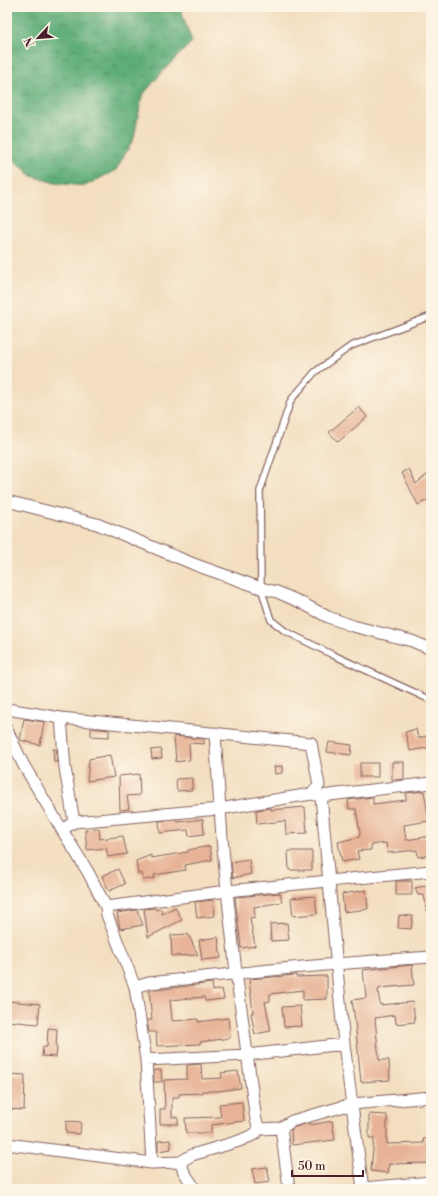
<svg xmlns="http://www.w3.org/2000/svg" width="438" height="1196" font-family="'Libre Bodoni',serif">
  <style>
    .forest { fill: url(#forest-crowns); stroke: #546652 }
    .building { fill: #e7b295 }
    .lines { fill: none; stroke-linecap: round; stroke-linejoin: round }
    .lane-casing { stroke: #85625f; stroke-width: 8 }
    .street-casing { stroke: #85625f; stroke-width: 13 }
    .lane { stroke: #fff; stroke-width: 5.5 }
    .street { stroke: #fff; stroke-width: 11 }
  </style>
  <defs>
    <pattern id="forest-crowns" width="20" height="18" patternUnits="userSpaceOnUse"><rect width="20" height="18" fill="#5ead78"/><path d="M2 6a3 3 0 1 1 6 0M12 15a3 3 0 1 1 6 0" fill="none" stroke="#508c63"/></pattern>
  </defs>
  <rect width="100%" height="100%" fill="#fcf5e5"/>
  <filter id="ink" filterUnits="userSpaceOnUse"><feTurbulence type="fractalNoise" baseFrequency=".025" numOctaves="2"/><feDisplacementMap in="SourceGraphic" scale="8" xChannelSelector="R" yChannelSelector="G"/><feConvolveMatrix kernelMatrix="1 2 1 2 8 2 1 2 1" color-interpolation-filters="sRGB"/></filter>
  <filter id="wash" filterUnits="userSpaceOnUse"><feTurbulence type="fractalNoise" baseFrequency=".012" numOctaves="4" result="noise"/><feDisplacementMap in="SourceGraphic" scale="16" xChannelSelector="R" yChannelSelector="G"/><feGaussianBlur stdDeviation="0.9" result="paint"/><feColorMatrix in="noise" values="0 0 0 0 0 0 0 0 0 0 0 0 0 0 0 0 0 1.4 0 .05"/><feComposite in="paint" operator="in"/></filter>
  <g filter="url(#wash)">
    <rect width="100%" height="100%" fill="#f3dec0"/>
    <path class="forest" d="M7,7H173L181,10L192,42L163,71L142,96L134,138L116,170L85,186L55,183L32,176L7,154Z"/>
    <g id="blocks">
      <path class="building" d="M359,407L367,417L338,442L329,432Z
        M409,469L416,484L431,471V498L418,505L402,473Z
        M24,719L44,722L40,745L20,740Z
        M91,728L109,730V737L91,736Z
        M416,729L418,738L431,735V747L410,751L405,732Z
        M174,736L204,739V744L189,743L190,760L176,762Z
        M329,742L352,745L351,755L327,752Z
        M53,749H56L57,762H54Z
        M161,749L162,758L152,759L151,750Z
        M110,755L114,777L87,781L89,759Z
        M392,762H404V779L392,780Z
        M360,763H378V777H360Z
        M282,766V773L275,774L274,767Z
        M139,774L140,795L127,796L129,809L120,810L119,776Z
        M192,778V790L177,791L176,779Z
        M424,791L429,821L404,825L406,840L431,836V855L418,857L417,850L387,853L386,843L371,845V850L357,851L359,859L342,862L338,842L359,837L360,833L356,809H349L348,800L373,797V804L406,800V793Z
        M305,807L307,833L286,834L285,821L257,824L256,810L271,808V810Z
        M203,819L204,834L189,836L188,830L160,833L159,821L177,820L178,822Z
        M99,829L100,839L123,836L127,854L108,857L106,848L87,850L85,830Z
        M210,846L212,860L185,865L186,870L154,875L155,878L143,880L142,873L138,874L136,861L151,855V858L188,852V850Z
        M288,851H312V870H289Z
        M249,859L251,874L233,878L231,862Z
        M118,869L125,884L109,891L102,876Z
        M396,881H412V895H396Z
        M431,885V911H427L424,895H418L415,888Z
        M366,890L368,909L344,912L342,894Z
        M280,893L282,902L254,907L255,917L250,918L255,946L241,948L235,897Z
        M315,896L317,914L293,916L291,898Z
        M213,900L215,916L197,918L195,902Z
        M175,907L182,920L148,937L144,909L155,908L156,910L161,909L162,914Z
        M137,910L143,925L120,929L117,913Z
        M399,915L413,916L411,929L398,928Z
        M287,923L289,940L271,941L270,924Z
        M188,934L198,955L172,956L171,935Z
        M218,937L221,958L202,960L199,940Z
        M412,965L414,985L380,988V989L378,990L380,1005L413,1002L415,1022L396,1024L395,1015L375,1018L379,1060H389L390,1080L361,1082L355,1021L352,1000L366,998L363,970Z
        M296,975V977L327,976V999L303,1000V990L270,994V1001L265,1002L271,1031L255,1034L251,1013H253L249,979Z
        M212,983L213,991L222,989L224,999L205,1001L204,997L170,1000L172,1020L173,1021L198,1019V1022L228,1018L230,1038L200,1042V1044L157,1046L156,1032H149L147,1020H152L149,991Z
        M8,1001L40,1004L38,1024L7,1021Z
        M300,1006L302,1026L284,1027L282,1007Z
        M48,1028L57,1029L56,1048H57L56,1057L42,1056L43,1047H47Z
        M201,1064L202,1079L222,1078L221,1073L238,1071L241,1088L218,1091H202V1093L179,1094V1097H172V1117H178V1124H160V1109H165L164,1080L187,1079V1065Z
        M154,1070H161L162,1082H154Z
        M7,1074L25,1075L24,1110L7,1109Z
        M242,1102L244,1121L211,1125V1133H186L185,1118L221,1117L219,1104Z
        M369,1114L387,1115V1144L424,1143L423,1139L431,1138V1163L389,1164L388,1173L371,1171L374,1138H369Z
        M66,1121L81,1122L80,1134L66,1133Z
        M332,1121L335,1140L292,1145L291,1130L295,1127L309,1123V1125Z
        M170,1140L171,1149L158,1151V1141Z
        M267,1167L270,1182L255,1184L252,1169Z"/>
    </g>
  </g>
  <g filter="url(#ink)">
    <use href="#blocks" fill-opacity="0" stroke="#85625f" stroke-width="1"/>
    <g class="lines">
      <g class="lane-casing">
        <path id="lane" d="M431,316L351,346L315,372L291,400L260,491L261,588L271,620L285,631L331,654L431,700"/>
      </g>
      <g class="street-casing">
        <path id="street" d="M7,501L97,524L196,565L261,588L277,592L300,602L328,617L353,626L412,641L431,649
          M7,709L61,718L311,743L319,785L311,794L219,809L74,822L62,830
          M61,718L65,768L74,822
          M7,730L23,764L62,830L88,872L106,907
          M215,733L222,838L227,891L236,972L256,1120L259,1129
          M315,795L321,796L431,783
          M321,796L344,1044L363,1189
          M135,987L149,983C243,972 337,963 431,957
          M146,1060L247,1055L344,1044
          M281,1128L289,1189
          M7,1144L152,1163L180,1162L192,1155L239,1141L255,1134L259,1129L281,1128L292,1121L352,1104L431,1097
          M180,1162L184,1172L195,1189
          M152,1163L146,1060L135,987L107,915L106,907L227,891L431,871
          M363,1188L431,1182"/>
      </g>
      <use href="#lane" class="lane"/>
      <use href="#street" class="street"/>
    </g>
  </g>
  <rect width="438" height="1196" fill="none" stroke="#fcf5e5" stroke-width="24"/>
  <g transform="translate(38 38) rotate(244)" stroke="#fcf5e5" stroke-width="3" paint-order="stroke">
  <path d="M0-3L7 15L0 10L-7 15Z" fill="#4a1f2b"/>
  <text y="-6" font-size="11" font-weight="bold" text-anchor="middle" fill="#4a1f2b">N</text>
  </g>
  <path d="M292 1170v6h71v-6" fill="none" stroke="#4a1f2b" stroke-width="2"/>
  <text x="298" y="1170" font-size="12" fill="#4a1f2b" stroke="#fcf5e5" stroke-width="3" paint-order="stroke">50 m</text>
</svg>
